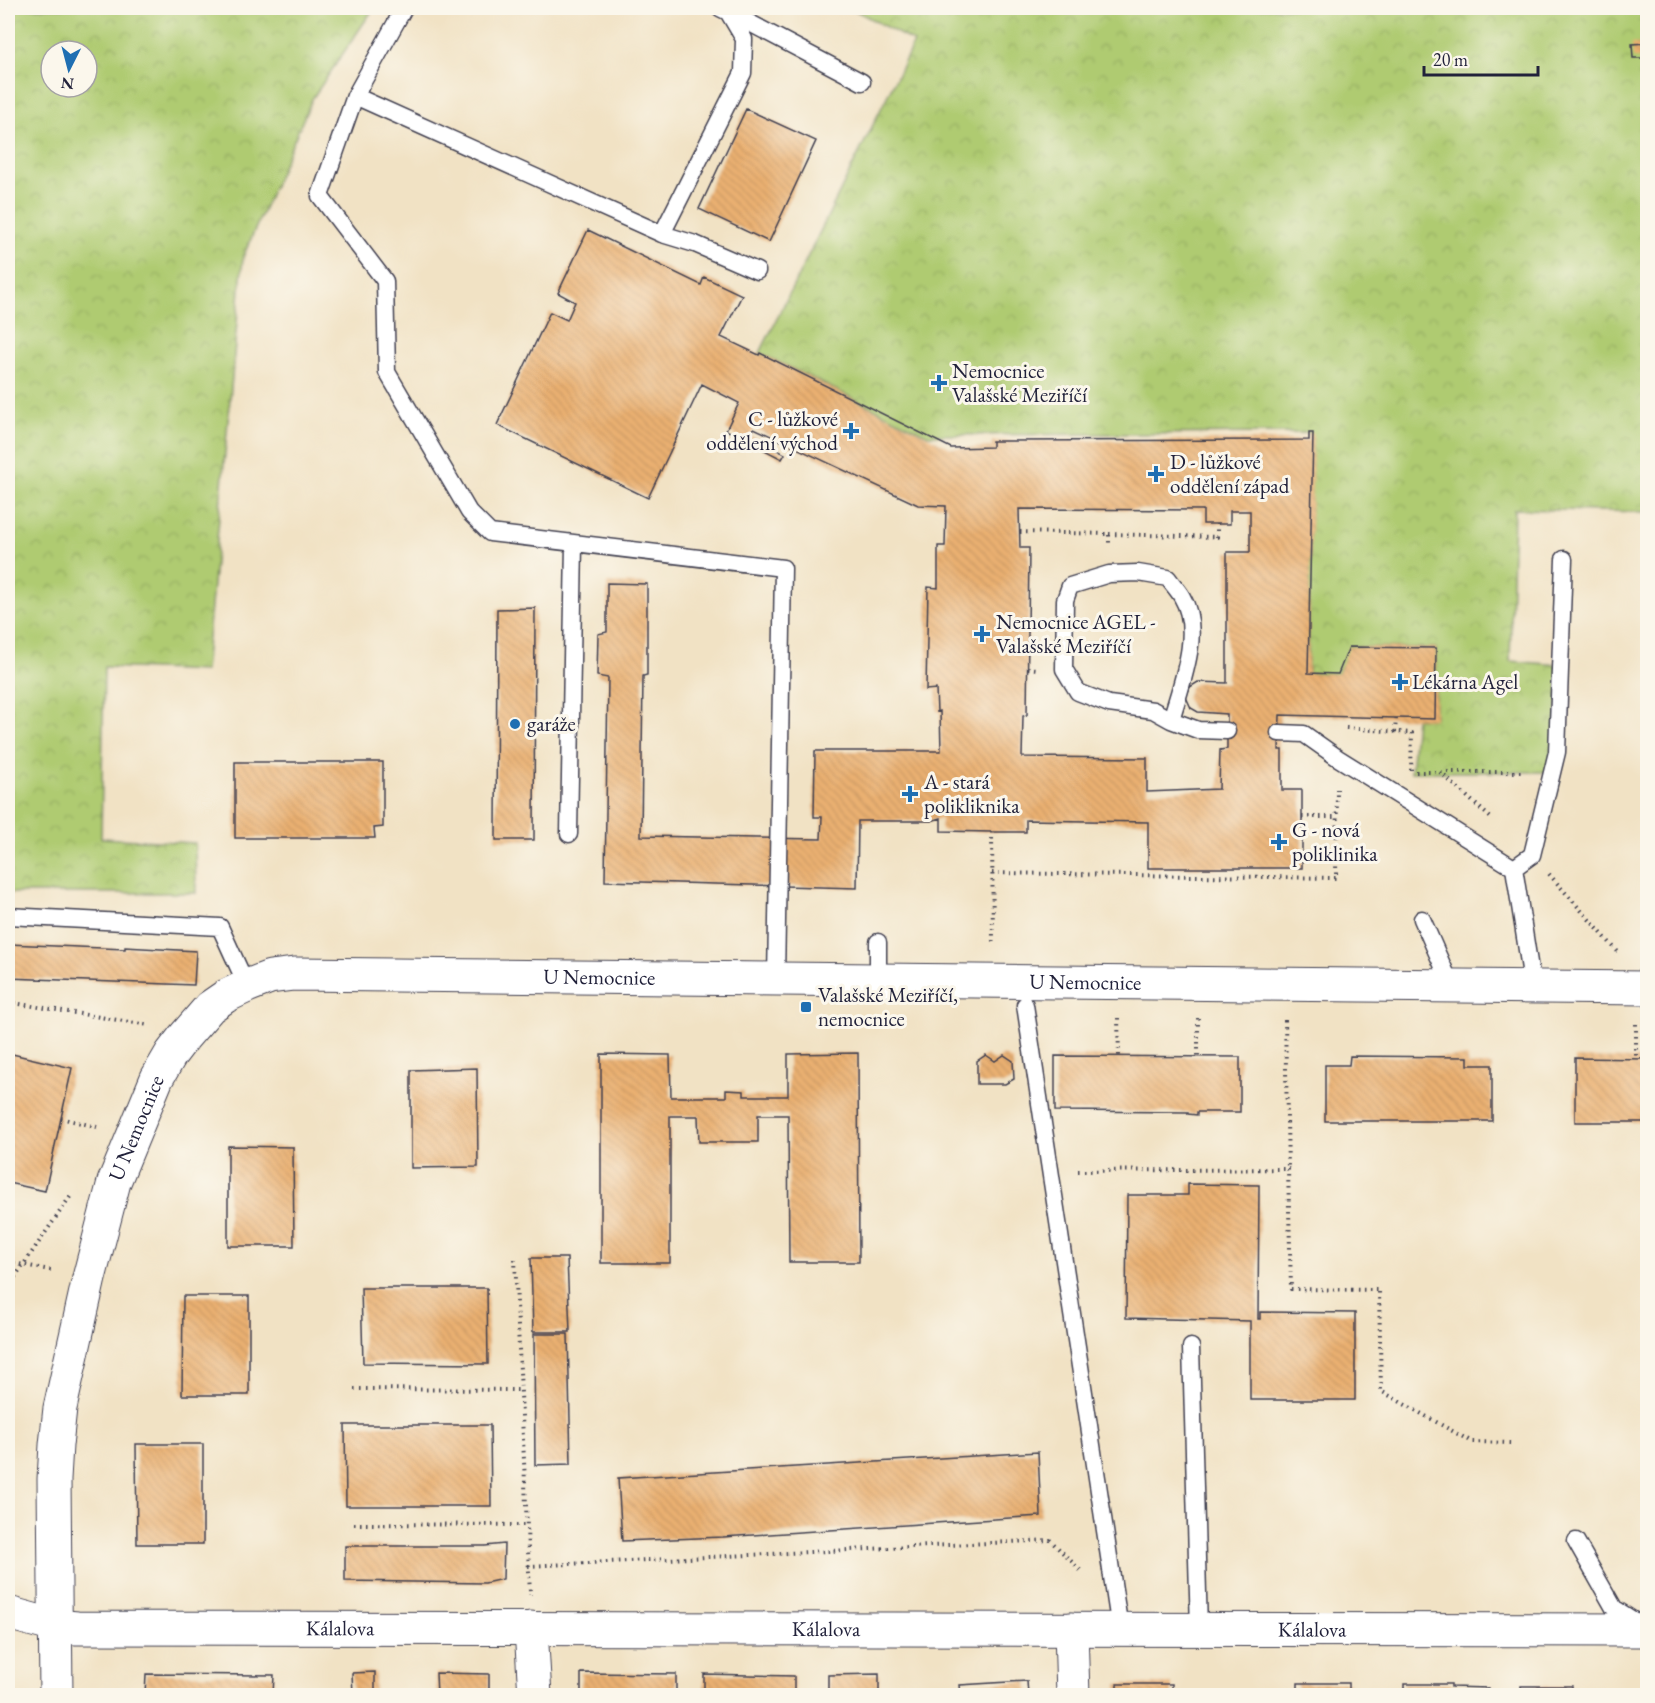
<svg xmlns="http://www.w3.org/2000/svg" width="1655" height="1703" font-family="'EB Garamond',serif">
  <style>
    .park { fill: url(#park-crowns); stroke: #687656; stroke-width: 1.5; fill-rule: evenodd }
    .building { fill: url(#building-back-hatch); fill-rule: evenodd }
    .lines { fill: none; stroke-linecap: round; stroke-linejoin: round }
    .service-casing { stroke: #413f50; stroke-width: 19 }
    .minor-casing { stroke: #413f50; stroke-width: 35 }
    .tertiary-casing { stroke: #413f50; stroke-width: 35 }
    .path { stroke: #413f50; stroke-width: 4; stroke-dasharray: 1.5 4.5; stroke-linecap: butt }
    .service { stroke: #fff; stroke-width: 16 }
    .minor { stroke: #fff; stroke-width: 33 }
    .tertiary { stroke: #fff; stroke-width: 33 }
    .poi-dot { fill: #1f6fb2; stroke: #fbf7ec; stroke-width: 2 }
    .labels { text-anchor: middle; stroke-width: 6; stroke-linejoin: round; paint-order: stroke }
    .poi-label { font-size: 21px; fill: #22223b; stroke: #fbf7ec; text-anchor: start }
    .street-label { font-size: 21px; fill: #22223b; stroke: #fbf7ec }
  </style>
  <defs>
    <pattern id="park-crowns" width="20" height="18" patternUnits="userSpaceOnUse" patternTransform="scale(1.5)"><rect width="20" height="18" fill="#afcb71"/><path d="M2 6a3 3 0 1 1 6 0M12 15a3 3 0 1 1 6 0" fill="none" stroke="#96ae63"/></pattern>
    <pattern id="building-back-hatch" width="6" height="6" patternUnits="userSpaceOnUse" patternTransform="scale(1.5)"><rect width="6" height="6" fill="#eab071"/><path d="M-1 5l2 2M0 0l6 6M5-1l2 2" fill="none" stroke="#c89763"/></pattern>
  </defs>
  <rect width="100%" height="100%" fill="#fbf7ec"/>
  <filter id="ink" filterUnits="userSpaceOnUse"><feTurbulence type="fractalNoise" baseFrequency=".0167" numOctaves="2"/><feDisplacementMap in="SourceGraphic" scale="12" xChannelSelector="R" yChannelSelector="G"/><feConvolveMatrix kernelMatrix="1 2 1 2 8 2 1 2 1" color-interpolation-filters="sRGB"/></filter>
  <filter id="wash" filterUnits="userSpaceOnUse"><feTurbulence type="fractalNoise" baseFrequency=".008" numOctaves="4" result="noise"/><feDisplacementMap in="SourceGraphic" scale="24" xChannelSelector="R" yChannelSelector="G"/><feGaussianBlur stdDeviation="1.35" result="paint"/><feColorMatrix in="noise" values="0 0 0 0 0 0 0 0 0 0 0 0 0 0 0 0 0 1.4 0 .05"/><feComposite in="paint" operator="in"/></filter>
  <g filter="url(#wash)">
    <rect width="100%" height="100%" fill="#f1e2c4"/>
    <path class="park" d="M8,8H374L312,99L243,257L205,671L104,667L101,838L195,843L196,893H8ZM51,51H87V87H51Z
      M851,8H1647V512L1514,509L1510,661L1560,665L1553,772H1411L1416,719L1435,718L1436,648L1350,647L1338,674L1308,673L1312,433L928,435L760,353L914,42Z"/>
    <g id="blocks">
      <path class="building" d="M1647,43V58H1633L1632,44Z
        M746,109L816,141L769,242L699,209Z
        M588,230L701,285L704,277L742,295L721,337L759,355L760,353L951,448L992,447V441L1309,440V433H1313L1308,673L1338,674L1349,647L1436,648L1435,719L1280,715L1279,750H1282V790H1302V868H1148V822L1026,820V832H992L941,831V818L931,821H858L857,888L605,881L608,678L597,676L598,634L607,632V583L647,584V675L643,676L641,836L821,839L822,817H814L815,751H941L940,711L937,712L936,689L926,690L928,587L938,588V546H945L946,506L918,505L754,428L750,436L785,454L782,459L726,430L739,403L702,384L648,498L497,425L550,312L567,320L575,302L558,293ZM1019,509L1203,510V524H1230V511H1250V552H1227V683L1198,682L1190,687L1186,697L1191,708L1198,712L1227,714V749L1220,750L1219,789L1147,792V758L1022,757L1023,716L1027,715L1029,548H1020Z
        M535,608L534,840H496L497,609Z
        M235,762H383V827L374,828L375,838H235Z
        M8,944L125,949V947L196,951L194,985L8,978Z
        M8,1053L72,1068L45,1191L8,1183Z
        M858,1053L859,1262H789L788,1115H758V1142H699L698,1116H670V1263H601V1054L670,1055L671,1097H726V1090L744,1091V1096H788V1054Z
        M986,1055L995,1061L1004,1055L1013,1061L1014,1079L1005,1084H977V1061Z
        M1055,1056L1240,1057V1112H1197V1115L1188,1114V1112L1055,1111Z
        M1350,1056L1468,1057V1065H1492V1121H1325V1065H1349Z
        M1575,1058L1647,1059V1122H1575Z
        M477,1068L478,1167L411,1168V1070Z
        M228,1146L293,1147L294,1246H228Z
        M1188,1184L1259,1185L1258,1319H1260V1312L1355,1313V1400H1250V1321L1126,1318L1127,1195H1188Z
        M531,1258H567L570,1332H533Z
        M361,1288H487L488,1364L363,1363Z
        M183,1296H249V1395H182Z
        M534,1334H568L571,1464L535,1465Z
        M345,1425H490L491,1506H346Z
        M136,1444H203V1544H137Z
        M1038,1452L1041,1516L723,1537L622,1541L618,1478Z
        M504,1544L503,1579L485,1583L345,1581V1546H485Z
        M375,1672V1695H353L352,1673Z
        M436,1673L489,1674V1695H437Z
        M581,1673L676,1674V1695H581Z
        M146,1674L274,1675L273,1695H145Z
        M704,1674L794,1676V1695H704Z
        M879,1674V1695H828V1675Z
        M1027,1681L1028,1695H961L960,1685Z
        M1298,1683H1349V1695H1298Z
        M1117,1684H1172V1695H1117Z
        M1404,1684H1451V1687L1488,1688V1695H1404Z
        M1521,1686H1572V1695H1521Z"/>
    </g>
  </g>
  <g filter="url(#ink)">
    <use href="#blocks" fill-opacity="0" stroke="#413f50" stroke-width="1.5"/>
    <g class="lines">
      <g class="service-casing">
        <path id="service" d="M729,12L862,82
          M355,96L404,8
          M662,234L743,73L744,39L728,12L720,8
          M757,271L695,244L662,234L355,96L320,196L385,281L387,372L469,512L490,533L783,568L776,979
          M1171,720L1153,710L1109,704L1078,692L1064,669L1065,600L1070,586L1109,574L1138,573L1168,578C1172,584 1178,590 1182,597C1203,632 1181,684 1171,720L1198,730L1227,731
          M1279,733L1304,734L1338,758L1514,868L1533,988
          M569,834L574,544
          M1514,868L1532,855L1557,752L1564,559
          M8,916L220,927L247,986
          M1422,919L1452,987
          M878,980V942
          M1025,1005L1120,1629
          M1191,1347L1199,1629
          M1576,1541L1614,1608L1639,1624"/>
      </g>
      <g class="minor-casing">
        <g id="minor">
          <path id="s1" d="M8,1613L55,1626L77,1628L1648,1630"/>
          <path d="M531,1628L535,1696"/>
          <path d="M1071,1629L1073,1696"/>
        </g>
      </g>
      <g class="tertiary-casing">
        <g id="tertiary">
          <path id="s2" d="M56,1696L54,1479L56,1445L60,1408L89,1278L114,1182L157,1078L171,1054L184,1037L210,1007L226,996L247,986L270,977L294,974L1648,988"/>
        </g>
      </g>
      <path class="path" d="M1020,532L1109,534V546
        M1109,534L1217,537V524
        M1028,668L1037,669
        M1346,728L1412,733L1411,770
        M1395,732L1396,718
        M1416,772H1440L1492,819
        M1441,772H1524
        M1302,817H1337
        M992,832L993,945
        M992,873L1336,878L1337,789
        M1549,874L1618,952
        M8,1002L148,1025
        M1118,1018L1119,1056
        M1198,1018V1056
        M1285,1020L1288,1169
        M1636,1024V1059
        M61,1118L97,1127
        M1078,1171L1288,1169L1291,1289L1379,1290L1381,1391L1472,1442L1513,1443
        M515,1259L530,1595
        M8,1262L55,1271
        M8,1287L72,1194
        M354,1389L520,1390
        M354,1524L526,1525
        M528,1566L1050,1540L1082,1572"/>
      <use href="#service" class="service"/>
      <use href="#minor" class="minor"/>
      <use href="#tertiary" class="tertiary"/>
    </g>
  </g>
  <g class="poi-dot">
    <path d="M936 374h6v6h6v6h-6v6h-6v-6h-6v-6h6z"/>
    <path d="M848 422h6v6h6v6h-6v6h-6v-6h-6v-6h6z"/>
    <path d="M1153 465h6v6h6v6h-6v6h-6v-6h-6v-6h6z"/>
    <path d="M979 625h6v6h6v6h-6v6h-6v-6h-6v-6h6z"/>
    <path d="M1397 673h6v6h6v6h-6v6h-6v-6h-6v-6h6z"/>
    <circle cx="515" cy="724" r="6"/>
    <path d="M907 785h6v6h6v6h-6v6h-6v-6h-6v-6h6z"/>
    <path d="M1276 833h6v6h6v6h-6v6h-6v-6h-6v-6h6z"/>
    <rect x="800" y="1001" width="12" height="12" rx="3"/>
  </g>
  <g class="labels">
    <g class="poi-label">
      <text x="952" y="378">Nemocnice<tspan x="952" dy="24">Valašské Meziříčí</tspan></text>
      <text x="838" y="426" text-anchor="end">C - lůžkové<tspan x="838" dy="24">oddělení východ</tspan></text>
      <text x="1170" y="469">D - lůžkové<tspan x="1170" dy="24">oddělení západ</tspan></text>
      <text x="996" y="629">Nemocnice AGEL -<tspan x="996" dy="24">Valašské Meziříčí</tspan></text>
      <text x="1412" y="689">Lékárna Agel</text>
      <text x="527" y="731">garáže</text>
      <text x="924" y="789">A - stará<tspan x="924" dy="24">polikliknika</tspan></text>
      <text x="1292" y="837">G - nová<tspan x="1292" dy="24">poliklinika</tspan></text>
      <text x="818" y="1002">Valašské Meziříčí,<tspan x="818" dy="24">nemocnice</tspan></text>
    </g>
    <g class="street-label">
      <text dy="7" stroke="none"><textPath href="#s2" startOffset="1119">U Nemocnice</textPath></text>
      <text dy="7" stroke="none"><textPath href="#s2" startOffset="1605">U Nemocnice</textPath></text>
      <text dy="7" stroke="none"><textPath href="#s2" startOffset="579">U Nemocnice</textPath></text>
      <text dy="7" stroke="none"><textPath href="#s1" startOffset="334">Kálalova</textPath></text>
      <text dy="7" stroke="none"><textPath href="#s1" startOffset="820">Kálalova</textPath></text>
      <text dy="7" stroke="none"><textPath href="#s1" startOffset="1306">Kálalova</textPath></text>
    </g>
  </g>
  <rect width="1655" height="1703" fill="none" stroke="#fbf7ec" stroke-width="30"/>
  <g transform="translate(69 69) rotate(186)"><circle r="28" fill="#fbf7ec" stroke="#a4a2a5" stroke-width="1.5"/>
  <path d="M0-4.5L10 22L0 15L-10 22Z" fill="#1f6fb2"/>
  <text y="-9" font-size="16" font-weight="bold" text-anchor="middle" fill="#22223b">N</text>
  </g>
  <path d="M1424 66v9h114v-9" fill="none" stroke="#22223b" stroke-width="3"/>
  <text x="1433" y="66" font-size="18" fill="#22223b" stroke="#fbf7ec" stroke-width="4.5" paint-order="stroke">20 m</text>
</svg>
